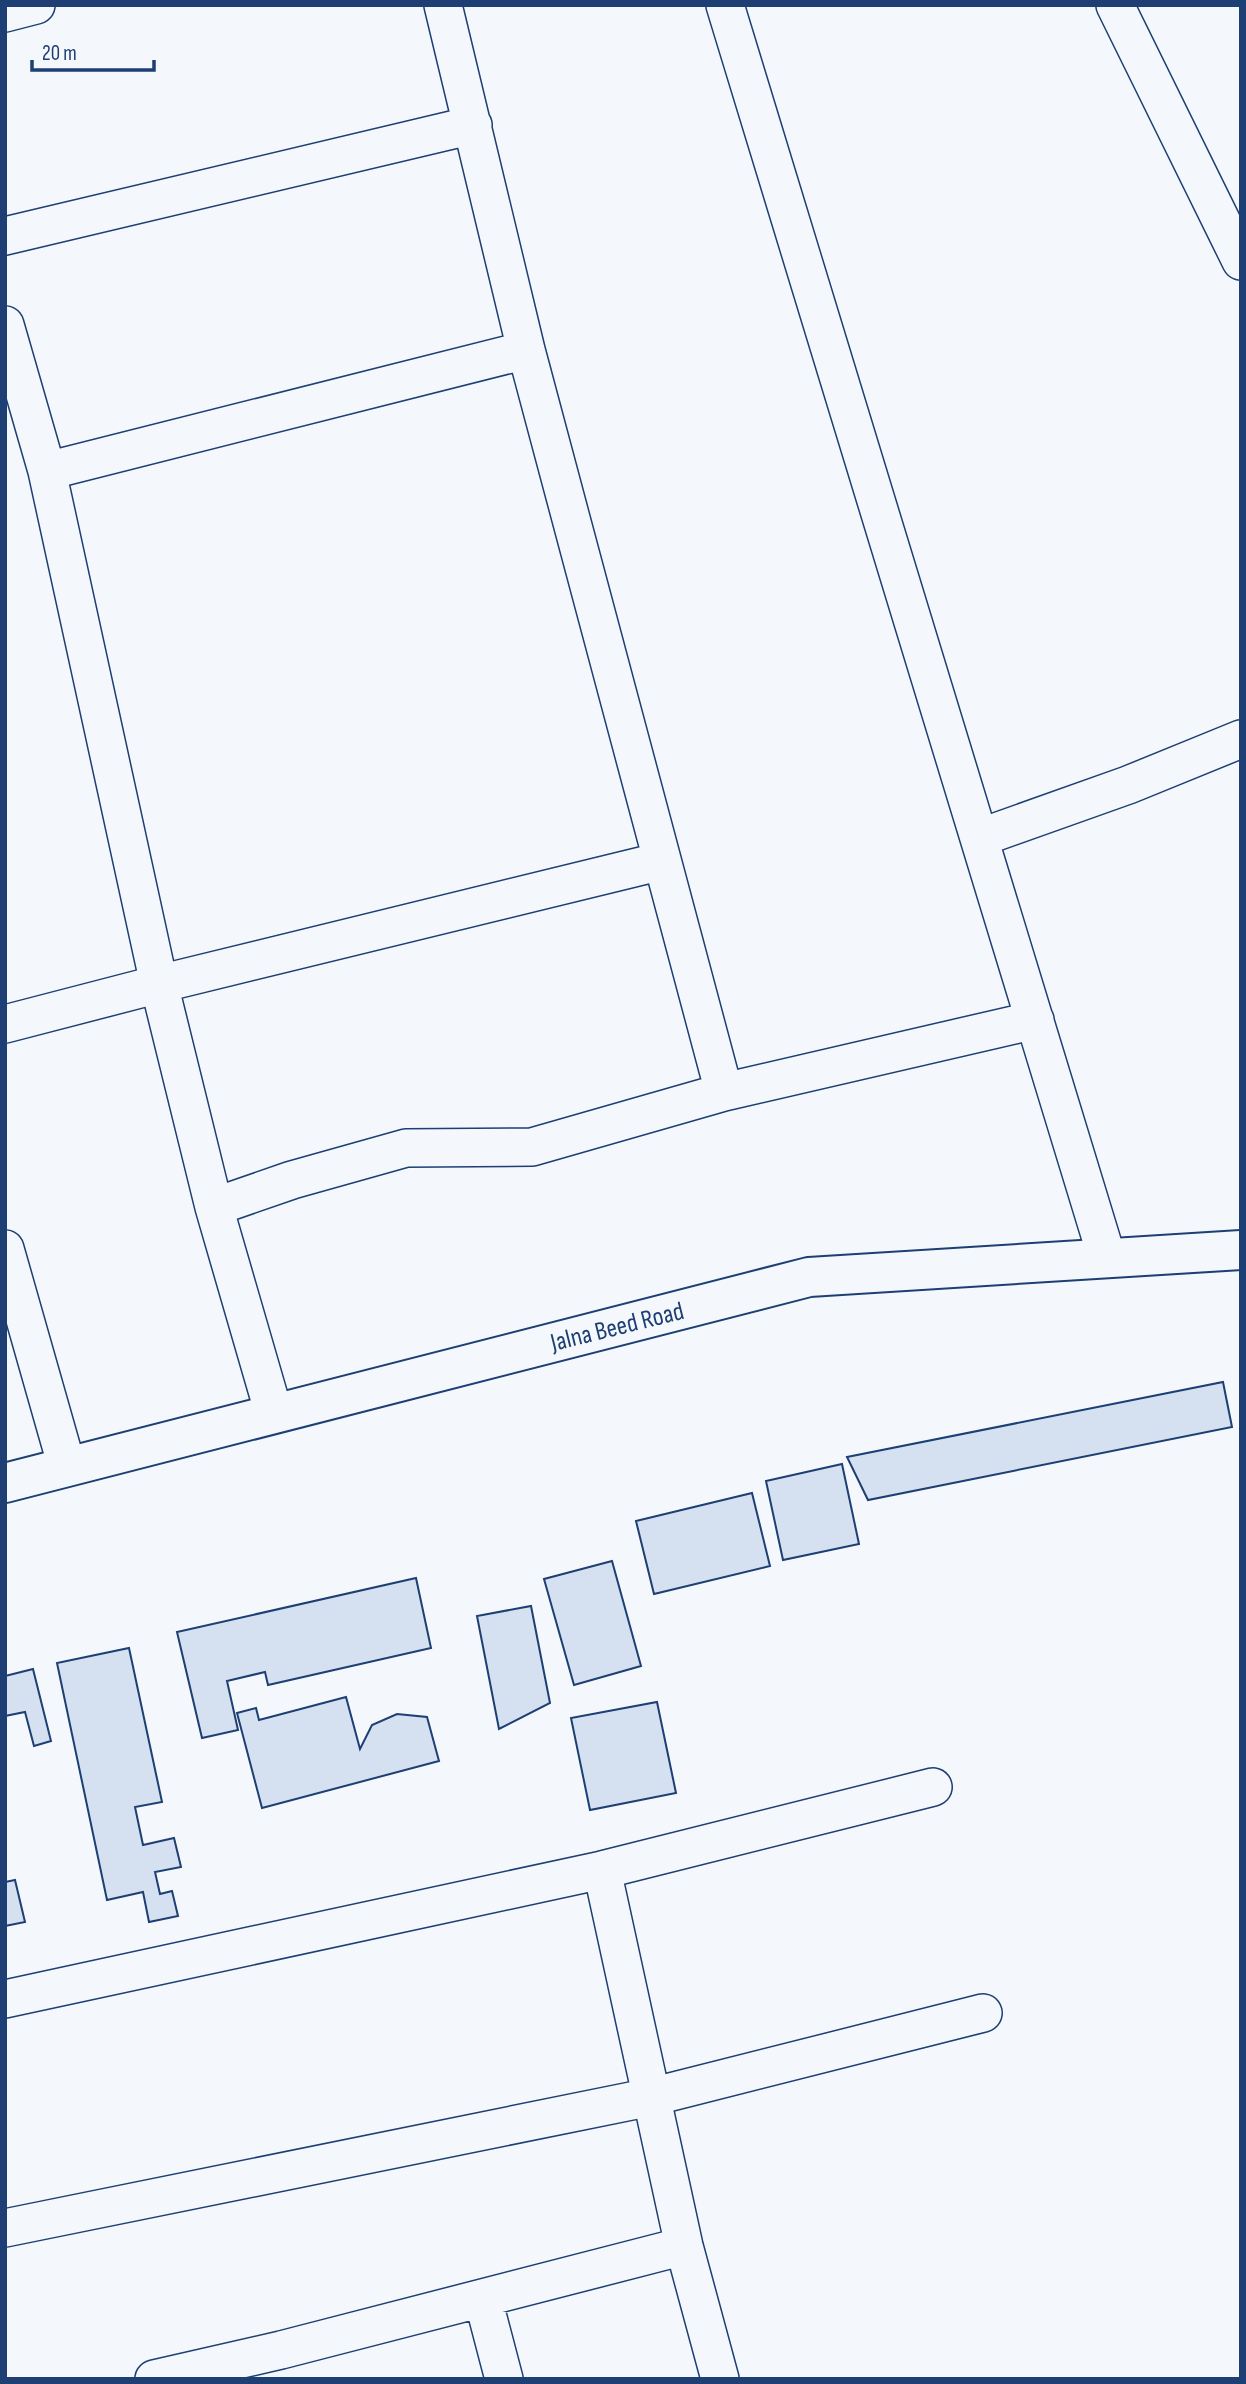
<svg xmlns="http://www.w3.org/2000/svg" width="1246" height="2384" font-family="'Sofia Sans Condensed',sans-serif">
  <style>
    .building { fill: #d5e0f0; stroke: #1d3f73; stroke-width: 2 }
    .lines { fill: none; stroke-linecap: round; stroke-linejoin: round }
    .minor-casing { stroke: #1d3f73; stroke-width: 40 }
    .primary-casing { stroke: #1d3f73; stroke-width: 42 }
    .minor { stroke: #f4f7fb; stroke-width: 37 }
    .primary { stroke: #f4f7fb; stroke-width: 38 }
    .labels { text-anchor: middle; stroke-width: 5; stroke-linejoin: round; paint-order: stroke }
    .street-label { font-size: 26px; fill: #1d3f73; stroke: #f4f7fb }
  </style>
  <rect width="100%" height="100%" fill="#f4f7fb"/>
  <path class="building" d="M1223,1382L1232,1427L868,1500L847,1457Z
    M842,1464L859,1544L783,1560L766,1481Z
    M752,1493L770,1566L654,1594L636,1521Z
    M612,1561L641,1666L574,1685L544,1579Z
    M416,1578L431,1648L268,1685L265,1672L227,1681L238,1730L202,1738L177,1632Z
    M531,1606L550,1703L499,1729L477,1616Z
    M129,1648L162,1802L135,1807L143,1845L174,1838L181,1867L155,1872L160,1894L172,1891L178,1916L149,1922L143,1892L107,1900L57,1663Z
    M33,1669L51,1741L34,1746L25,1712L5,1716V1676Z
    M346,1697L360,1749L372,1725L397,1714L427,1717L439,1761L262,1808L237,1713L256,1708L259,1720Z
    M657,1702L676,1793L590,1810L571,1718Z
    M15,1880L25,1922L5,1926V1882Z"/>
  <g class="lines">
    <g class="minor-casing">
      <path id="minor" d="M443,5L526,350L724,1092L1035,1020
        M725,5L1107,1258
        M1115,5L1241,261
        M5,13L36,5
        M5,236L473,125
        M5,325L47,471L159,984L214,1207L274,1414
        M47,471L526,350
        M979,838L1128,785L1241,739
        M5,1024L159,984L662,861
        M214,1207L292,1180L406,1148L532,1147L724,1092
        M5,1249L67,1467
        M602,1870L933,1787
        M5,1999L602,1870L684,2246L720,2379
        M5,2228L651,2097L983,2013
        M483,2299L504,2379
        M154,2379L281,2350L684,2246"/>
    </g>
    <g class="primary-casing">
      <path id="primary" d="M5,1483L809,1277L1241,1250"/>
    </g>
    <use href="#minor" class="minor"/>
    <use href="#primary" class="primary"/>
  </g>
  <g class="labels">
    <g class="street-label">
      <text transform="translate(617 1326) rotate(-14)" y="9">Jalna Beed Road</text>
    </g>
  </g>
  <rect width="1246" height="2384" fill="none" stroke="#1d3f73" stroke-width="14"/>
  <path d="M32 60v10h122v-10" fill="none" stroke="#1d3f73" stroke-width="3.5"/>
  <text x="42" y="60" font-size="21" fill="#1d3f73" stroke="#f4f7fb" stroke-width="5" paint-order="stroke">20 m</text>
</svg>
